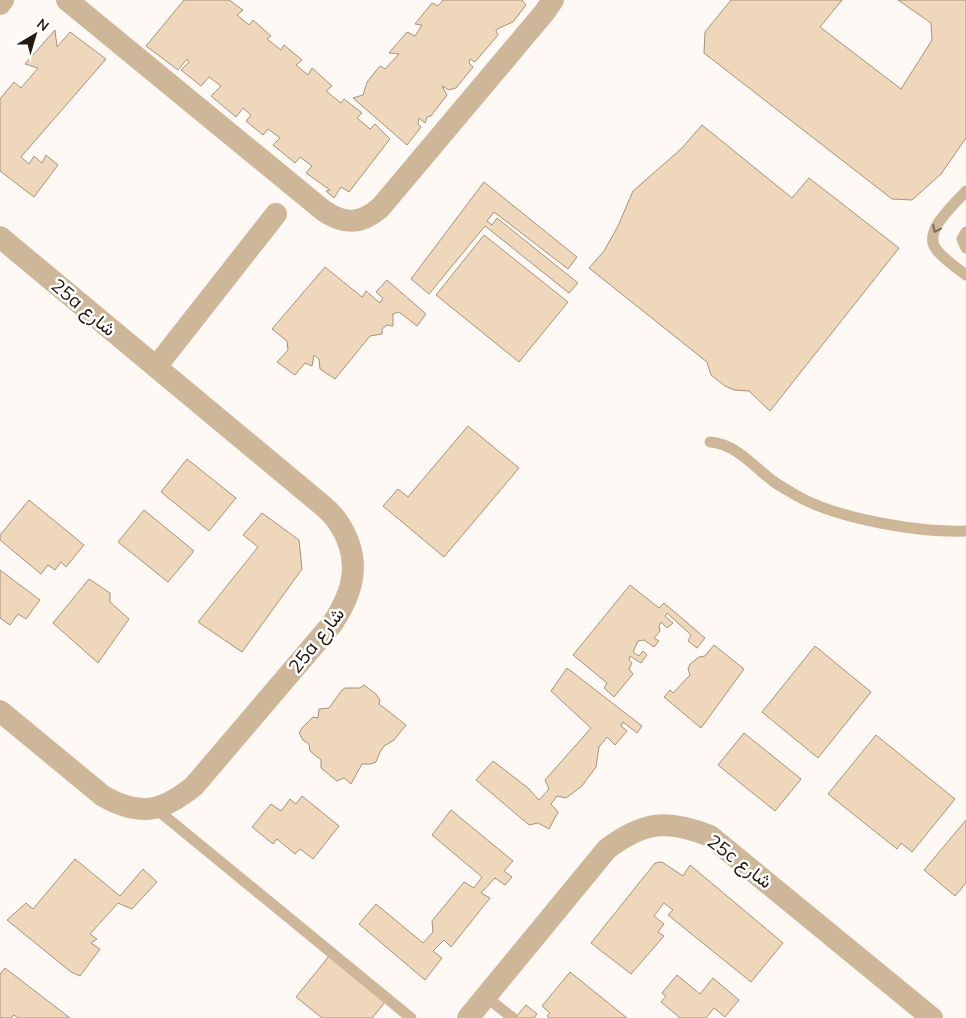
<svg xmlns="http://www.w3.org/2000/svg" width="966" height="1018" font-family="Mulish,Vazirmatn,sans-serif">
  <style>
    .building { fill: #eed7ba; stroke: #a89378 }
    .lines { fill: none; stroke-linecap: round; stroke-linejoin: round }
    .service { stroke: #ceb799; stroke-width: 11 }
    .minor { stroke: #ceb799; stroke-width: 22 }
    .oneway { stroke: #796955 }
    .labels { text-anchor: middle; stroke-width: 5; stroke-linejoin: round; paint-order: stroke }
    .street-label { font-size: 19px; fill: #241b11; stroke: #fff }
  </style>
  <rect width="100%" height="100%" fill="#fef9f4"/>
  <path class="building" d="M184,0H229L243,10L237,15L249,25L253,20L271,36L267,39L281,50L284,45L302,60L296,65L308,75L312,68L332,86L326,91L341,103L344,99L362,113L357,118L370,129L375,124L390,139L349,192L341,187L334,198L326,191L330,190L306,173L312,166L300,157L295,163L273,145L280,138L268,129L263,135L246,121L251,115L243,108L236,117L211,96L221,86L209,77L201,86L181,70L189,62L187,59L178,70L146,46Z
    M443,0H522L526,5L513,22L497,29L496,31L498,35L475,62L470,59L469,63L473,67L456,88L449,90L442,86L447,95L431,116L427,117L425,123L419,118L418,124L421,127L407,145L353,98L363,95L367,82L380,66L385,69L399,54L389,53L407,32L415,36L422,25L415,24L432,3L438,6Z
    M731,0H842L820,27L901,89L932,40L931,23L898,0H966V138L941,174L912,200L892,199L704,53L705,32Z
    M55,30L57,47L70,32L106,59L21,157L29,164L34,156L42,163L46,155L58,165L34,197L0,171V99L14,82L21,88L38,68L25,64Z
    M702,125L792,198L809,178L899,248L770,411L749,391L734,390L725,386L711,375L707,362L589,268L604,251L618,226L633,191L681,149Z
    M484,182L577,257L568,269L494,212L487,221L492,225L497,218L578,283L569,293L485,226L429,294L411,279Z
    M484,235L568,302L519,362L436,295Z
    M325,267L362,297L366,291L380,303L383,298L376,292L387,280L426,314L417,326L399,312L393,314V326L387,325L382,329V334L370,336L335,379L320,369L319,359L314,355L312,366L305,363L295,375L277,362L288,350L287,341L272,329Z
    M468,426L519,468L444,557L383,506L398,489L408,497Z
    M187,459L236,498L209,531L161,492Z
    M29,500L84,545L66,567L61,562L55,570L48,565L41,574L0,540V535Z
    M144,510L194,551L168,582L118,542Z
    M262,513L299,540L302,569L242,652L198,622L258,547L243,535Z
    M0,570L40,600L26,619L18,614L10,625L0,618Z
    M89,579L110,593V602L129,619L98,663L53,623Z
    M630,585L659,608L664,603L705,638L697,648L688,641L691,635L667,613L665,616L673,623L667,628L661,622L659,626L660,631L654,638L659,641L654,647L644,640L638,641L633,652L639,656L643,651L647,655L641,663L630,656L629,660L632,663L629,669L633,674L614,697L604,688L607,683L573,655Z
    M714,645L744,669L701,728L664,697L670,690L673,693L690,675L688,669L690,664L699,657L705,656Z
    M815,646L871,692L818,758L762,712Z
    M567,668L642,726L637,733L623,722L621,726L627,731L615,745L607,737L599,747L596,767L582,786L566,798L557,796L551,804L558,812L549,829L538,823L529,825L476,780L493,761L528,788L539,800L549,789L545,780L591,728L551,691Z
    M364,685L376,694L380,700L379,704L406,725L394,740L384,746L380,752L376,762L371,764H362L351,784L344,778L337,781L321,768V760L310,751L309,744L303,740L299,733L302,728L313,717L318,718L319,709L329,708L342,690L345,688H360Z
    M744,733L801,779L775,811L718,765Z
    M876,735L955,799L912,852L901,843L897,849L828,794Z
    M302,796L339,826L313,859L300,849L295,854L277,839L273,844L252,827L271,804L281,811L290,799L296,804Z
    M451,810L513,861L504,871L512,877L505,885L495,878L481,893L490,898L451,947L444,940L433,951L442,958L425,980L359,924L376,904L423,943L433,932L432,921L464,882L474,888L482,877L432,835Z
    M966,820V883L955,896L924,870Z
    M75,859L120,896L143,869L157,882L132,909L118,903L90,934L97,939L91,943L100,949L80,976L71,972L7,920L26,903L33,909Z
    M662,862L683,876L690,865L783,943L751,982L668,915L673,910L664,903L654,916L664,924L658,932L664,936L631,974L591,943L655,863Z
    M330,955L386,1001L372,1018H322L296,997Z
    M5,968L70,1018H18L14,1015L11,1018H0V974Z
    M570,972L627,1018H549L547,1016L550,1013L542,1006Z
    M677,975L700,994L713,978L739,1000L725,1017L714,1008L706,1018H680L661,1002L666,996L662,993Z
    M526,1005L537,1014L534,1018H515Z"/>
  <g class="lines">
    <path class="service" d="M966,191C955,204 922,231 936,249C943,259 956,267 966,275
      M966,232L962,239L966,248
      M710,442C736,444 753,466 773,481C781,487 791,492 799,497C840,519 920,533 966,531
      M155,808L411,1018
      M486,997L513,1018"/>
    <path class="minor" d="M67,0L324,211C345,225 361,224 380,208L544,13L553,0
      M0,4L3,0
      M0,237L322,505C328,510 334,516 338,522C362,558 355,590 332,624L194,786C162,812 140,817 103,796L0,711
      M156,367L276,214
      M468,1018L607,849C644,821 668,819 710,836L932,1018"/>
  </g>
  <defs><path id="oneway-chevron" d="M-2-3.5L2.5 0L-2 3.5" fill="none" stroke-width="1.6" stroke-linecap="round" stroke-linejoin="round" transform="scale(1.25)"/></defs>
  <use class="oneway" href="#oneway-chevron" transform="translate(936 229) rotate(116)"/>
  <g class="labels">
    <g class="street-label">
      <text transform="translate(84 307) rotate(40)" y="7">25a شارع</text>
      <text transform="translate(316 640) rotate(-52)" y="7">25a شارع</text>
      <text transform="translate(740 861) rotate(37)" y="7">25c شارع</text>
    </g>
  </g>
  <g transform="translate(35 35) rotate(38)" stroke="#ffffff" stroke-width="4" paint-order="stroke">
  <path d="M0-4L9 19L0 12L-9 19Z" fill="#241b11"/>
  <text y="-8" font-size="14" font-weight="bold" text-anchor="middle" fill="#241b11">N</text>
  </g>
</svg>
